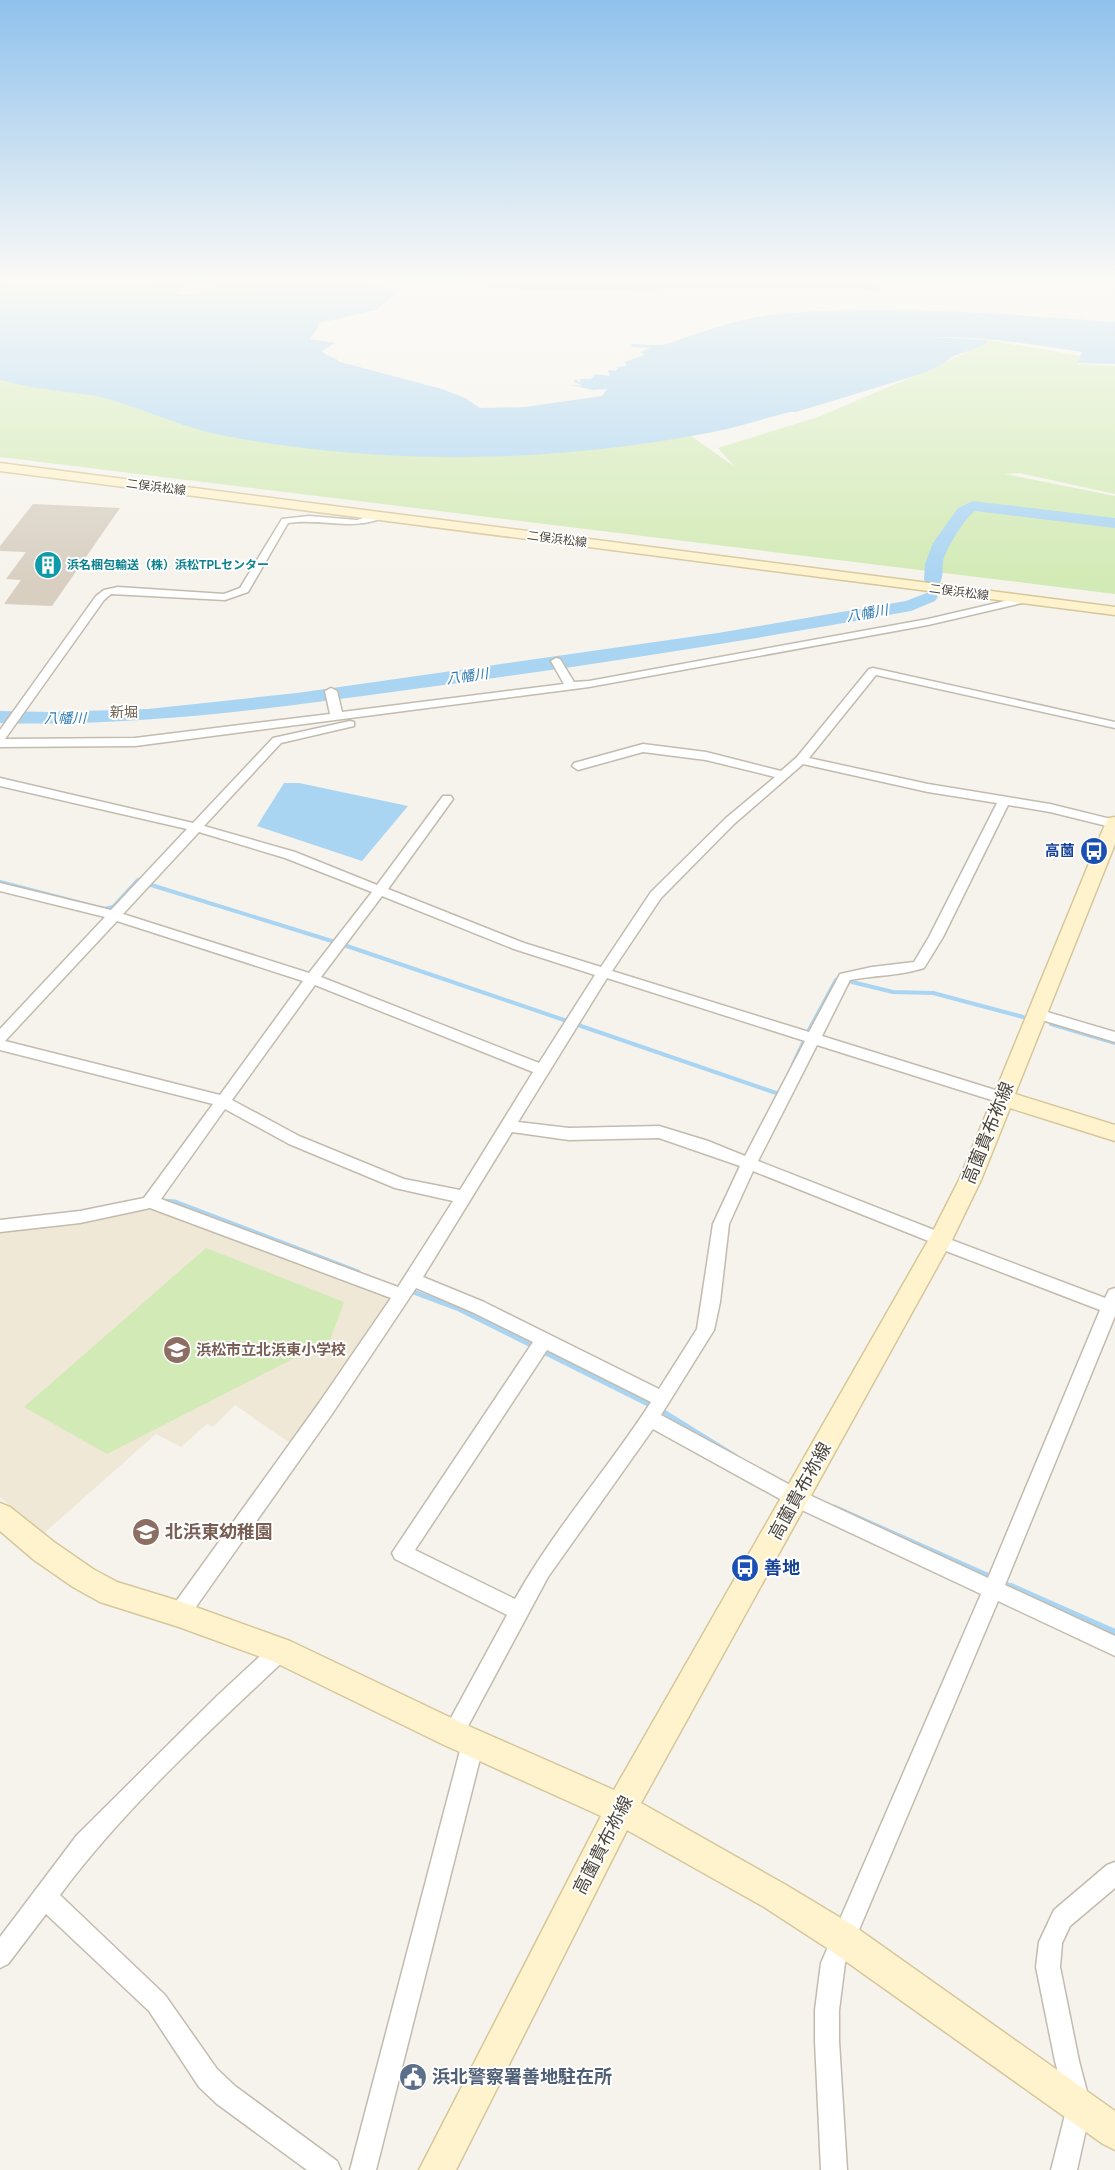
<svg xmlns="http://www.w3.org/2000/svg" width="1115" height="2170" font-family="Raleway,'Noto Sans JP',sans-serif">
  <style>
    .education { fill: #efe8d6 }
    .green { fill: #d2eab5 }
    .water { fill: #a9d4f2 }
    .lines { fill: none; stroke-linecap: round; stroke-linejoin: round }
    .stream-far2 { stroke: #a9d4f2; stroke-width: 4 }
    .stream-far1 { stroke: #a9d4f2; stroke-width: 5 }
    .stream { stroke: #a9d4f2; stroke-width: 6 }
    .river { fill: #a9d4f2; fill-rule: evenodd }
    .building { fill: #d8cfc1 }
    .street-casing { stroke: #c2bbae; stroke-width: 3 }
    .secondary-casing { stroke: #d6c79b; stroke-width: 3 }
    .street { fill: #fff; fill-rule: evenodd }
    .secondary { fill: #fff3cd; fill-rule: evenodd }
    .labels { text-anchor: middle; stroke-width: 4; stroke-linejoin: round; paint-order: stroke }
    .far-street-label { font-size: 12px; fill: #4b4439; stroke: #fff }
    .far-culture-label { font-size: 12px; font-weight: bold; fill: #0d838f; stroke: #fff; text-anchor: start }
    .far-water-label { font-size: 14px; font-style: italic; fill: #2e7ab2; stroke: #fff }
    .far-neighbourhood-label { font-size: 14px; fill: #6e6250; stroke: #fff }
    .transit-label { font-size: 15px; font-weight: bold; fill: #164399; stroke: #fff; text-anchor: end }
    .education-label { font-size: 15px; font-weight: bold; fill: #785e54; stroke: #fff; text-anchor: start }
    .near-street-label { font-size: 18px; fill: #4b4439; stroke: #fff }
    .near-education-label { font-size: 18px; font-weight: bold; fill: #785e54; stroke: #fff; text-anchor: start }
    .near-transit-label { font-size: 18px; font-weight: bold; fill: #164399; stroke: #fff; text-anchor: start }
    .near-service-label { font-size: 18px; font-weight: bold; fill: #4e5e75; stroke: #fff; text-anchor: start }
  </style>
  <rect width="100%" height="100%" fill="#f6f3ec"/>
  <path class="education" d="M157,1209L393,1295L290,1443L235,1405L213,1427L207,1424L181,1447L156,1434L43,1534L0,1497V1229Z"/>
  <path class="green" d="M988,340L1081,356L1078,364L1115,366V494L1019,473L1005,474L1115,496V594L0,457V374L96,396L282,445L600,448L691,436L735,467L718,448L818,417L945,363Z
    M206,1248L344,1302L330,1340L107,1454L24,1407Z"/>
  <path class="water" d="M175,280L195,282L188,285H193L174,293C192,298 208,289 223,280H370L369,284L412,280L388,285L390,288L409,284L376,310L319,323L317,330L309,339L335,343L322,351C327,357 334,356 340,362L442,389L465,398L480,408L525,407L602,396L607,389L593,390L571,385L583,386L573,381L576,379L580,383V379H591L595,374L610,376L608,370L615,371L618,369L616,367L627,366L624,362L642,356L644,354L640,352L651,348L631,347L632,344C644,344 659,347 670,343C706,330 741,318 779,314C891,304 1003,314 1115,322V364L1078,363L1082,352C1029,344 984,336 930,337L988,340L984,345L951,357L945,363L921,374L796,412H790C762,419 735,428 708,433C551,463 383,466 226,436C186,429 150,411 111,400C91,394 72,393 51,390C34,388 17,384 0,380V281L30,285H129Z
    M420,280H895L874,284L883,287L877,290L841,288L538,290L492,288Z
    M284,783H299L408,806L362,861L257,826Z"/>
  <g class="lines">
    <path class="stream-far2" d="M0,882L104,909L113,907L138,880
      M148,884L335,942
      M344,945L567,1021
      M852,982L893,992L933,993L1023,1017
      M1051,1024L1115,1043
      M578,1025L779,1094L781,1091
      M809,1030L836,980
      M793,1064L803,1043"/>
    <path class="stream-far1" d="M162,1201L175,1202L358,1272
      M408,1290L459,1309L535,1347
      M542,1351L652,1406
      M664,1412L735,1456
      M834,1507L987,1575
      M1006,1584L1013,1587"/>
    <path class="stream" d="M1011,1586L1115,1632"/>
    <path class="river" d="M973,501L1115,518V528L975,511C964,519 947,547 943,561C942,568 944,578 939,584H927L924,580L925,564L933,543L958,508Z
      M929,592L935,593L938,597L935,601L911,611C746,641 580,667 414,689C276,708 139,727 0,723V711L49,712L148,709L297,693L718,633L906,601Z"/>
  </g>
  <path class="building" d="M33,504L120,508L52,606L4,604L21,580L6,579L26,552L0,551V546Z"/>
  <g class="lines">
    <g class="street-casing">
      <path id="street" d="M379,513L382,514V518C351,531 321,518 288,523L248,592L225,600L111,594L104,600L5,739L135,738L330,714L325,691L331,688L337,691L342,712L564,684L551,661L556,658L560,659L574,682L589,681L928,619L1022,597L1027,600L1026,602L928,625L589,687L135,746L0,747V730L96,596L104,590L118,587L224,594L240,588L282,519L309,516L357,520Z
        M873,668L1115,722V728L876,675L809,758L928,784L1050,804L1115,820V828L1050,812L1008,805L943,937L924,968C900,976 875,975 850,980L822,1036L1008,1094L1011,1098L1008,1102H998L817,1045L758,1161L947,1235L949,1239L1105,1298L1109,1290L1115,1288V1316L1005,1585L1115,1636V1656L998,1601L845,1963L839,2010V2041L847,2170H821L815,2041V2010L821,1963L981,1594L789,1504L653,1429L548,1577L460,1741L453,1744L446,1741L442,1734L446,1727L507,1615L395,1559L392,1553L533,1342L472,1312L416,1288L332,1414L186,1621L179,1623L172,1621L169,1614L172,1607L319,1403L391,1298L150,1208L80,1223L0,1232V1220L80,1211L144,1198L213,1104L0,1050V1029L105,917L0,891V883L111,910L187,829L0,786V778L193,823L273,738L350,721L354,722V726L281,743L204,826L295,852L377,885L443,796H451L453,799L388,889L524,943L601,967L651,892L726,818L775,777L706,760L643,752L578,770L572,766L574,763L643,744L706,752L781,771L797,757L869,669ZM803,764L928,792L997,803L929,937L914,962L872,967L840,974L809,1032L612,971L661,898L734,824ZM199,832L285,858L372,892L309,973L123,914ZM382,896L514,949L595,975L539,1063L321,977ZM117,921L303,981L220,1095L5,1041ZM607,978L805,1041L745,1156L708,1141L659,1126L569,1128L518,1122ZM315,985L533,1072L460,1190L404,1179L299,1136L232,1100ZM225,1109L289,1144L395,1188L453,1201L398,1287L161,1199ZM512,1132L569,1140L659,1138L740,1166L713,1224L697,1329L659,1389L484,1302L423,1277ZM753,1171L931,1242L933,1246L1100,1310L988,1578L803,1492L661,1415L714,1330L720,1302L729,1224ZM547,1350L651,1402C608,1469 554,1529 515,1599L415,1550Z
        M1037,1009L1115,1032V1042L1032,1017L1030,1014Z
        M280,1641L287,1644L290,1651L287,1658C209,1731 123,1810 60,1895L165,1995L217,2069L235,2086L337,2161L341,2170H307L217,2104L199,2087L149,2011L46,1914L8,1964L0,1968V1937L77,1835L217,1696L273,1644Z
        M473,1733L481,1736L484,1743L376,2170H350L462,1743L465,1736Z
        M1115,1862V1888L1070,1926L1062,1943L1060,1967L1079,2061L1091,2107L1077,2170H1051L1067,2107L1055,2061L1036,1967L1039,1942L1054,1910L1107,1865Z"/>
    </g>
    <g class="secondary-casing">
      <path id="secondary" d="M0,463L1115,607V615L0,471Z
        M1115,817V844L1015,1094L1115,1125V1141L1010,1108L981,1180L951,1242L641,1803L786,1885L854,1926L1115,2111V2150L1103,2144L830,1950L764,1907L627,1830L456,2170H419L601,1816L442,1744L272,1661L179,1627L100,1602L73,1587L34,1560L0,1531V1503L10,1507L54,1542L93,1569L117,1582L179,1601L290,1641L464,1724L614,1790L929,1239L959,1180L1106,822L1109,818Z"/>
    </g>
    <use href="#street" class="street"/>
    <use href="#secondary" class="secondary"/>
  </g>
  <linearGradient id="sky" x2="0" y2="1"><stop stop-color="#8fc1ec"/><stop offset="0.48" stop-color="#fbfaf6"/><stop offset="1" stop-color="#fbfaf6" stop-opacity="0"/></linearGradient>
  <rect width="1115" height="584" fill="url(#sky)"/>
  <defs>
    <g id="building-disc" transform="scale(1.4375)"><circle r="9.5" fill="#0f9aa8" stroke="#fff"/><path d="M-4-6H4V6H1V3H-1V6H-4ZM-2.5-4.3h1.7v1.8h-1.7ZM.8-4.3h1.7v1.8H.8ZM-2.5-1h1.7V.8h-1.7ZM.8-1h1.7V.8H.8Z" fill="#fff"/></g>
    <g id="bus-disc" transform="scale(1.4375)"><circle r="9.5" fill="#1a4fb4" stroke="#fff"/><path d="M-5-6H5V4H4V6H2V4H-2V6H-4V4H-5ZM-3.5-4V0h7V-4ZM-3.5 1.2v1.5H-2V1.2ZM2 1.2v1.5H3.5V1.2Z" fill="#fff"/></g>
    <g id="school-disc" transform="scale(1.4375)"><circle r="9.5" fill="#8d6e63" stroke="#fff"/><path d="M0-5L7-2L0 1L-7-2ZM-4 1L0 2.5L4 1V4Q0 6-4 4Z" fill="#fff"/></g>
    <g id="civic-disc" transform="scale(1.4375)"><circle r="9.5" fill="#5c6f8a" stroke="#fff"/><path d="M-.6-6.5H3V-4.5H.6V-3L4-1V1h2V6H-6V1h2V-1L-.6-3ZM-1.2 2.5V6h2.4V2.5Z" fill="#fff"/></g>
  </defs>
  <g fill-rule="evenodd">
    <use href="#building-disc" x="48" y="565"/>
    <use href="#bus-disc" x="1094" y="851"/>
    <use href="#school-disc" x="177" y="1350"/>
    <use href="#school-disc" x="146" y="1532"/>
    <use href="#bus-disc" x="745" y="1568"/>
    <use href="#civic-disc" x="413" y="2077"/>
  </g>
  <g class="labels">
    <g class="far-street-label">
      <text transform="translate(156 487) rotate(7)" y="4">二俣浜松線</text>
      <text transform="translate(557 539) rotate(7)" y="4">二俣浜松線</text>
      <text transform="translate(959 592) rotate(7)" y="4">二俣浜松線</text>
    </g>
    <g class="far-culture-label">
      <text x="67" y="569">浜名梱包輸送（株）浜松TPLセンター</text>
    </g>
    <g class="far-water-label">
      <text transform="translate(867 613) rotate(-10)" y="5">八幡川</text>
      <text transform="translate(467 676) rotate(-8)" y="5">八幡川</text>
      <text x="65" y="723">八幡川</text>
    </g>
    <g class="far-neighbourhood-label">
      <text x="124" y="717">新堀</text>
    </g>
    <g class="transit-label">
      <text x="1075" y="856">高薗</text>
    </g>
    <g class="education-label">
      <text x="196" y="1355">浜松市立北浜東小学校</text>
    </g>
    <g class="near-street-label">
      <text transform="translate(988 1133) rotate(-68)" y="6">高薗貴布祢線</text>
      <text transform="translate(800 1491) rotate(-61)" y="6">高薗貴布祢線</text>
      <text transform="translate(603 1845) rotate(-63)" y="6">高薗貴布祢線</text>
    </g>
    <g class="near-education-label">
      <text x="165" y="1538">北浜東幼稚園</text>
    </g>
    <g class="near-transit-label">
      <text x="764" y="1574">善地</text>
    </g>
    <g class="near-service-label">
      <text x="432" y="2083">浜北警察署善地駐在所</text>
    </g>
  </g>
</svg>
